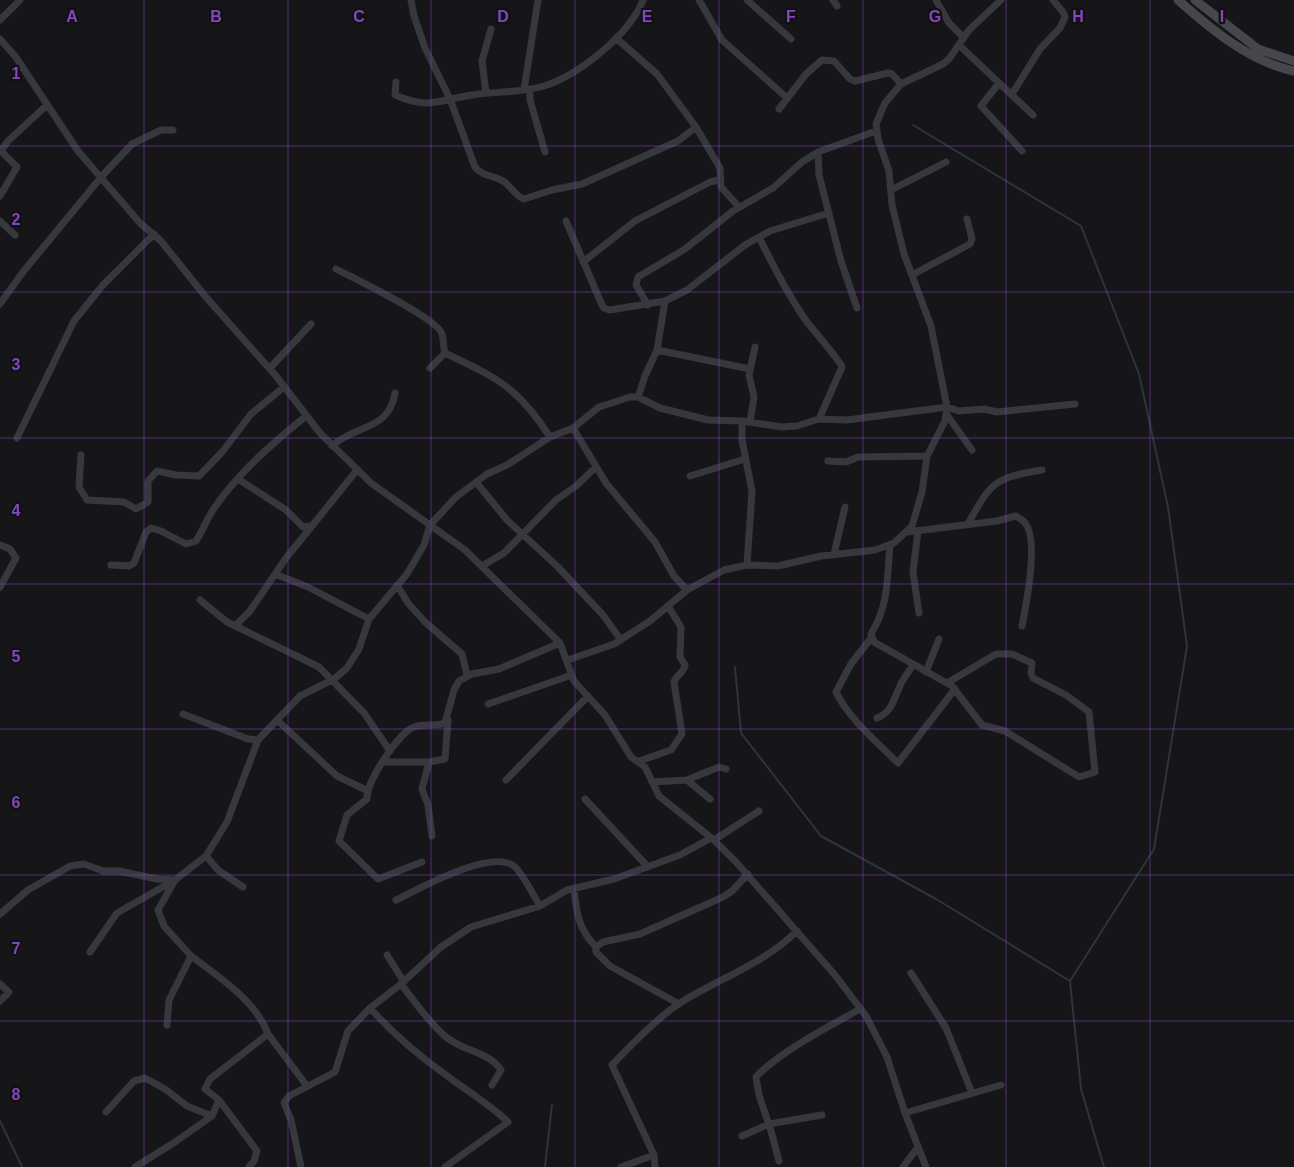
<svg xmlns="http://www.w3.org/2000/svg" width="1294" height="1167" font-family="Helvetica,sans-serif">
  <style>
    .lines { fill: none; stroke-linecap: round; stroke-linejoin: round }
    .stream { stroke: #2c353c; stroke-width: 2 }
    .street { stroke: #37383d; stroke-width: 7 }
    .secondary { stroke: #45474d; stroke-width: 9 }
    .grid { fill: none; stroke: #8446be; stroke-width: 1; stroke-opacity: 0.55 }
    .grid-label { font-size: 16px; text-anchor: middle; font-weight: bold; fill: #8446be; stroke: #111113; stroke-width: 4.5; stroke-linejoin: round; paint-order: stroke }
  </style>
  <rect width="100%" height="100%" fill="#161618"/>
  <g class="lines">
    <path class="stream" d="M913,125L1081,226L1139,374L1168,507L1187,646L1154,849L1070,981L1081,1089L1104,1167
      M735,667L741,733L821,836L936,899L1070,981
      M0,1121L22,1167
      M545,1167L552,1105"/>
    <path class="street" d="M411,0L414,16L425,48L450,99L475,167C483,177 493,175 503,181C511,186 515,196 524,199L552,190L582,184L678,141L696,127L657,74L616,38
      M699,0L722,40L786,97
      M747,0L791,39
      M833,0L837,6
      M936,0L949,23L963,37
      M0,20L20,0
      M0,39L15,56L78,151L140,223L161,241L205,296L276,376L320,433L371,483L465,550L560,643L574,681L605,715L631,757L645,767L659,796L714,840L736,862L835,975L866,1016L887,1057L905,1113L926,1167
      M959,45L1033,115
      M396,82L395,95C429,110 439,100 472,95C496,91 521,93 544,86C579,75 630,34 643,0
      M999,83L981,106L1022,151
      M530,89V100L545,152
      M524,90L538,0
      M486,93L482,61L491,29
      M1012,94L1040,49L1060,28L1065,17L1063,12L1053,0
      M779,109L806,74L822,60L834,61L850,79L855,81L888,73L892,74L901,84
      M696,127L720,168L721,187L739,207
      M818,152L819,175L841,261L857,308
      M891,190L946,162
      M0,196L17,167L1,151L8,141L47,105
      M0,221L15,235
      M566,221L602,305L604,308L610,310L665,301L687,290L745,245L770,231L829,213
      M759,237C772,264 786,290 802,315C809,326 840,360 842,367L819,419
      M583,262L635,221L710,182L719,180
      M336,269C355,279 437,318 442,334C444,341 443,347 445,353
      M912,275L970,244L972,239L967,219
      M0,304L23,272L102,176L132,144L161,130H173
      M648,305L636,285L638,277L685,249L733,211L773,188L802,162L818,152L876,131
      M657,350L750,369
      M270,368L311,324
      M430,368L445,353C497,378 518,387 550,437
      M638,397L645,376L657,350L665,301
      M947,415L972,450
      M742,421V440L752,491L747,565
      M750,422L754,397L749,375L755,347
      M573,428L606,483L655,542L674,576L687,590
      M17,438L74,321L103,285L154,234
      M332,446C356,424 389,431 395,393
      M81,455L79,487L87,500L124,502L136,509L148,502V481L157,471L176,475L199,476L223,451L251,414L284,387
      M828,461L846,462L858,457L927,456
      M690,476L745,459
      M238,479L286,510L303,527L312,526L357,470
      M476,482L507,520L557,566L603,615L621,640
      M968,524C991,482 994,478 1042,470
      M918,531L913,572L919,613
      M907,532L997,521L1016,516C1019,518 1023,520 1025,523C1039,539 1026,606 1022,626
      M0,545L10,549L16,558L0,587
      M890,545C887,578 889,605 871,634L874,642L952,686L982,725L1005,731L1079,777L1095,772L1089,712L1066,695L1033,678L1031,673L1032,663L1012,654H996L947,683
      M834,554L845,507
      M111,565L129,566L134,563L146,532L151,528L161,531L186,544L196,541C203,530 207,518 215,507C240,471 273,443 306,416
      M482,566L504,553L556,500L576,486L596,467
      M275,574L308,587L369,619
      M397,585L408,603L425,622L462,654L467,675
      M200,600L227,622L319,667L364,713L390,751
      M235,626L250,611L286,558L312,526
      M871,638L851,664L836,692C849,719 877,742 898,763L955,689
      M568,660L614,644L650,621L687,590L724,570L747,565L778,566L821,556L875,550L894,543L912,526L922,492L927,456L945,421L947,407L931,326L904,254L892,205L889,171L878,139L876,124L885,103L901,84L943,64L949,59L969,30L1001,0
      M926,672L939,639
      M488,704L572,675
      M183,714L248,739L258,740
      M877,718C893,711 893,700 900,686C903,678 909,672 913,665
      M277,720L337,776L366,790
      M639,761L671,750L682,734L674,682C676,675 684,673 685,665L680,657L681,627L668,606
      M383,762H429L445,759L448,720
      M429,762L422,789L428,805L432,836
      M506,780L588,696
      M687,780L719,767L726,769
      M653,782L687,780L710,799
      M585,799L648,867
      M714,840L759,811
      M206,856L218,870L243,887
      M422,862L378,879L339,841L347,815L367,799C366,782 398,733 414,727C424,723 435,727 445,723L454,690L459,681L472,674L499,669L560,643
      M574,888C576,911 578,929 596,947
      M396,900C419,889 493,847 515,867C523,874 533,895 540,906
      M0,914L28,890L70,866L84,864L103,871H119L157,879L175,880L117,913L90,952
      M387,955L404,982
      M191,956C218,976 256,1001 268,1034
      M911,973L946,1028L972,1093
      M0,984L9,992L0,1001
      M401,984C415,1002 429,1023 446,1037C464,1052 488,1051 501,1070L492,1085
      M679,1004L610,966L596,952V947L603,942L640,934L723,897L732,891L748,874
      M167,1025L169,1000L191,956L164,926L158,910L175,880L206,856L227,822L258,740L300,696L334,679L347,668L359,649L369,619L407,574L424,545L430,525L456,497L487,474L507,465L550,437L573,428L599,407L630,397H638L660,408L708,420L742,421L782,427L797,426L819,419L847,420L947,407L959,411L984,409L997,412L1075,404
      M106,1112L134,1081L145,1078L165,1089L187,1106L212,1116
      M905,1113L1001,1085
      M742,1136L769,1124L822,1115
      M779,1161L771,1131L759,1095L756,1077C779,1052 830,1026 860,1009
      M135,1167L175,1142L212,1116L219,1100
      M249,1167L254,1161L257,1151L219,1100L205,1089L210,1079L268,1034L307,1086
      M301,1167L291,1120L284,1103L289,1096L335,1072L348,1031L370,1008
      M445,1167L508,1122C489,1104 467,1091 446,1075C418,1055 393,1034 370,1008L401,984L441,947L471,927L540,906L567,890L614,879L680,855L711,838
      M621,1167L654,1155
      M655,1167L654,1155L612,1065C630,1046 658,1017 680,1003C720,978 762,965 797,931
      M903,1167L918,1147"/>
    <path class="secondary" d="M1178,0C1211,29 1250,62 1294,71
      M1195,0L1258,49L1294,61"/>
  </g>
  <path class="grid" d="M144,0V1167M288,0V1167M431,0V1167M575,0V1167M719,0V1167M863,0V1167M1006,0V1167M1150,0V1167M0,146H1294M0,292H1294M0,438H1294M0,584H1294M0,729H1294M0,875H1294M0,1021H1294"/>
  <g class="grid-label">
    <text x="72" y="22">A</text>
    <text x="216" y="22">B</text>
    <text x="359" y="22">C</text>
    <text x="503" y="22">D</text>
    <text x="647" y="22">E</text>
    <text x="791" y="22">F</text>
    <text x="935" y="22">G</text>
    <text x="1078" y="22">H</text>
    <text x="1222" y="22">I</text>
    <text x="16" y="79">1</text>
    <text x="16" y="225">2</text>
    <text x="16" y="370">3</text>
    <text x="16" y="516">4</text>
    <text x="16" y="662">5</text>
    <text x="16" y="808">6</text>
    <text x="16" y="954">7</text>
    <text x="16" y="1100">8</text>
  </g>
</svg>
